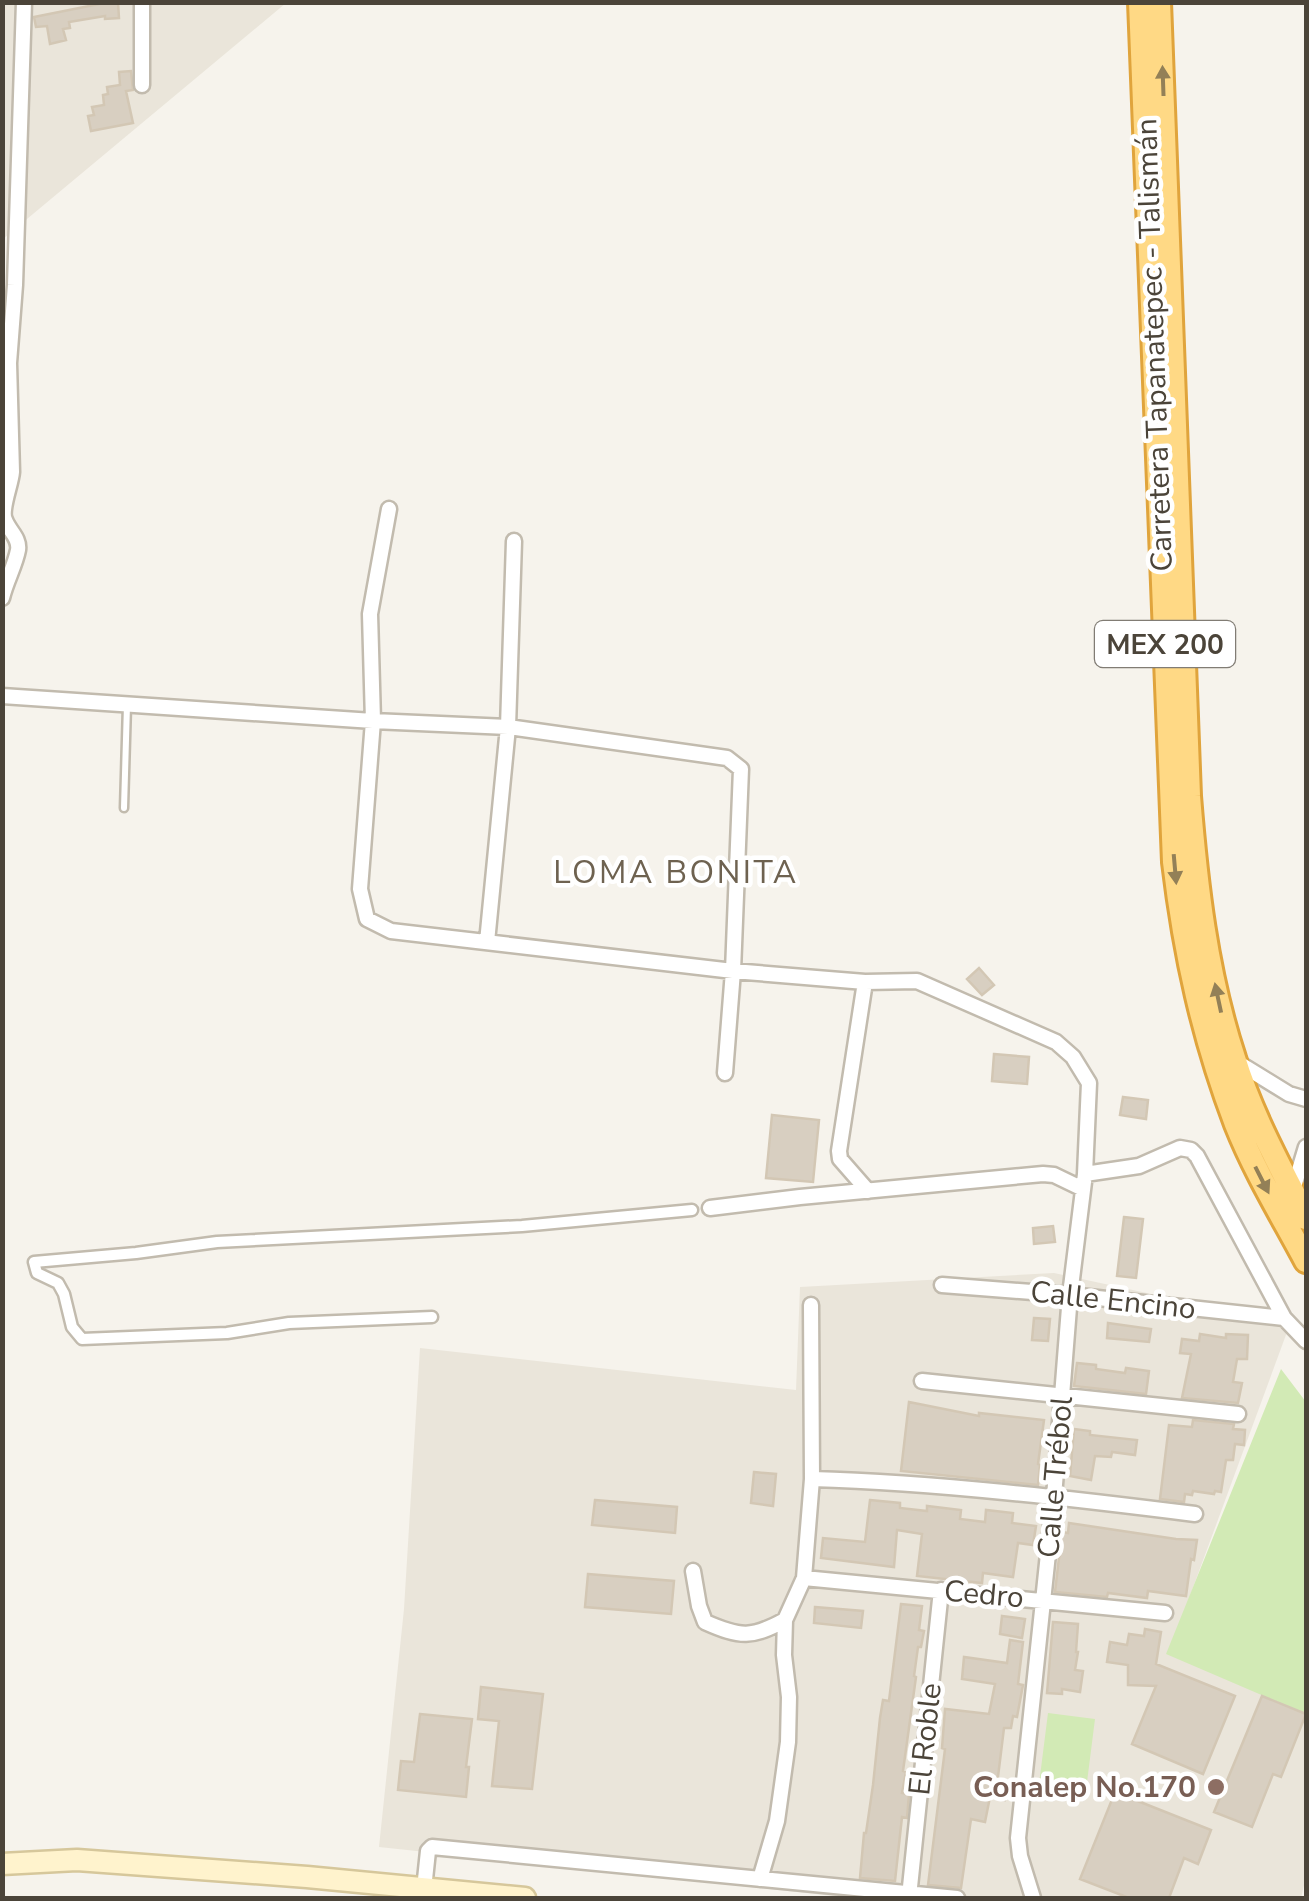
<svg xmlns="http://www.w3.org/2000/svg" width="1309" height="1901" font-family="'Nunito Sans',sans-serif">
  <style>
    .residential { fill: #eae5da }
    .green { fill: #d2eab5 }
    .building { fill: #d8cfc1; stroke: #d3c7b4; stroke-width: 2.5 }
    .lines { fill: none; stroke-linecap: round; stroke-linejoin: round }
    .service-casing { stroke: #c2bbae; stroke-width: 11 }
    .pedestrian-casing { stroke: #c2bbae; stroke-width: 15 }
    .minor-casing { stroke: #c2bbae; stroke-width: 19 }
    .secondary-casing { stroke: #d6c79b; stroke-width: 25 }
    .trunk-casing { stroke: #e0a43c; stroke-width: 28 }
    .service { stroke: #fff; stroke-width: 6 }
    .pedestrian { stroke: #fff; stroke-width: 10 }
    .minor { stroke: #fff; stroke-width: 14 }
    .secondary { stroke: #fff3cd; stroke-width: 20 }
    .trunk { stroke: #ffd985; stroke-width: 22 }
    .oneway { fill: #938057 }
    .education-dot { fill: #8d6e63; stroke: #fff; stroke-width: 4 }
    .labels { text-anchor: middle; stroke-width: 9; stroke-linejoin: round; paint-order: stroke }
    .shield { fill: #fff; stroke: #817c74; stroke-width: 2.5 }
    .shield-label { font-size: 28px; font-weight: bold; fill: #4b4439 }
    .street-label { font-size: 30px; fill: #4b4439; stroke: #fff }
    .education-label { font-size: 30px; font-weight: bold; fill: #785e54; stroke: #fff; text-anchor: end }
    .neighbourhood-label { font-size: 32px; letter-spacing: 2.5px; fill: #6e6250; stroke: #fff }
  </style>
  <rect width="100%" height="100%" fill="#f6f3ec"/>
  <path class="residential" d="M3,3H286L3,239Z
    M1054,1273L1290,1324L1170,1650L1306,1705V1877L1301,1898H852L379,1847L404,1609L420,1348L796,1390L800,1287Z"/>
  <path class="green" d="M1281,1369L1306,1402V1714L1166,1654Z
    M1048,1713L1095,1719L1085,1798L1038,1792Z"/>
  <path class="building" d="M109,2H118L119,18L105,19V16L69,22L70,28L63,29L66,40L50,44L47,26L36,27L34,17Z
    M131,71L133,90L126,91L133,123L91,131L88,116L94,115L92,107L104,105L103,95L108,94L107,87L120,85L119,72Z
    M979,968L994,985L982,995L967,979Z
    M994,1054L1029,1057L1027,1084L992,1081Z
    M1123,1097L1148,1100L1146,1119L1120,1115Z
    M772,1115L819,1120L813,1182L766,1178Z
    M1124,1217L1143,1219L1136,1278L1117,1276Z
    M1053,1226L1055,1242L1034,1244L1033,1228Z
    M1034,1318L1050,1319L1048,1341L1032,1340Z
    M1108,1323L1151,1329L1149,1342L1107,1338Z
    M1200,1334L1226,1338V1334L1248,1335L1247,1359H1237L1233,1382L1242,1383L1238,1403L1182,1398L1191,1354L1180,1353L1182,1339L1199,1341Z
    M1077,1363L1096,1365V1369L1125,1373L1126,1368L1149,1371L1146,1394L1074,1386Z
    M909,1402L979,1416V1413L1044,1420L1038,1464L1040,1465L1038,1485L901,1471Z
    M1193,1420L1234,1424L1233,1429L1245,1430L1244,1445L1235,1444L1233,1460H1226L1221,1492L1215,1491L1214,1494L1193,1491L1192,1495L1185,1494L1184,1502L1160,1499L1169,1425L1192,1427Z
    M1074,1429L1090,1431V1435L1137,1440L1135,1455L1112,1452L1111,1457L1095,1456L1091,1480L1070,1476Z
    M754,1472L776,1474L773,1506L751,1503Z
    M595,1500L677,1507L675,1533L592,1525Z
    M870,1500L900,1503V1508L927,1511V1506L961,1510L960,1519L985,1522L986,1510L1013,1513L1012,1523L1036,1526L1033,1545L1018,1543L1013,1577L983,1573L982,1583L917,1576L922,1534L897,1530L894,1567L821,1558L823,1538L865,1542Z
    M1069,1523L1176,1539L1197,1540L1194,1560L1191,1559L1186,1596L1148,1591L1147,1598L1108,1593L1107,1597L1055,1592L1062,1532L1068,1533Z
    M588,1574L674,1581L671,1614L585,1607Z
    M901,1604L922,1606L919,1630L924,1631L921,1647H918L914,1676L916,1677L903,1771L906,1772L902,1793L909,1794L907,1818L902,1817L895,1881L860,1878L864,1833H866L873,1785L880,1718L883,1700L889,1701Z
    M815,1607L863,1611L861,1628L814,1623Z
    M1002,1616L1025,1619L1022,1638L1000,1634Z
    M1053,1622L1078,1624L1076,1652H1078L1075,1670L1083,1671L1080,1692L1062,1689V1694L1047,1693Z
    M1145,1629L1161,1632L1156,1664L1235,1696L1203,1774L1132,1744L1156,1686L1128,1685V1665L1107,1662L1110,1642L1127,1645L1129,1634L1144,1636Z
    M1010,1640L1023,1642L1018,1684L1023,1685L1017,1717L1013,1716L1011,1728H1004L997,1785L1008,1787L1005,1800L990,1797L985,1822L971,1819L961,1888L928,1885L945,1749L942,1748L945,1709L989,1714L995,1684L962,1679L964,1657L1007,1663Z
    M481,1687L543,1694L532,1789L492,1786L499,1721L478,1719Z
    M1262,1696L1306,1714L1281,1777L1273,1774L1252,1827L1214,1812Z
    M420,1714L472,1719L466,1767H469L466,1797L398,1790L401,1761L414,1762Z
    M1115,1792L1211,1830L1198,1864L1184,1858L1169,1898H1129L1080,1879Z"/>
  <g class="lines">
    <g class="service-casing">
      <path id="service" d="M124,808L127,705"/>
    </g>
    <g class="pedestrian-casing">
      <path id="pedestrian" d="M432,1317L289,1323L227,1333L82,1339L72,1327L64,1294L58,1283L37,1273L34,1262L136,1253L217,1242L522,1226L692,1210"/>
    </g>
    <g class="minor-casing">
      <path id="minor" d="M142,85V2
        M389,509L370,614L373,721L360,889L367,919L391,931L733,971L865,982L917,981L1056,1042L1073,1057L1089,1083L1085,1174L1070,1295L1054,1497L1018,1838L1020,1856L1033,1898
        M2,598C6,581 15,566 18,550C20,538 9,531 5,520C0,510 11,485 12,472L9,363L15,285L24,2
        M2,696L373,721L508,727L727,758L741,769L733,971L725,1073
        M487,942L508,727L514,541
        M865,982L839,1151L840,1159L868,1191
        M1237,1062L1289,1094L1306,1099
        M1085,1174L1139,1166L1180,1148L1191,1150L1197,1156L1284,1318L1306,1341
        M1293,1190L1306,1147
        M710,1208L800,1197L1043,1174L1054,1175L1083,1189
        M942,1285L1070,1295L1284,1318
        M922,1381L1238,1414
        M812,1479C940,1483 1067,1498 1195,1514
        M693,1571L699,1606L705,1622C741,1638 752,1638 785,1620
        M804,1578L1165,1613
        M760,1879L777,1821L788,1742L789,1697L784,1655L785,1620L804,1578L812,1479L811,1305
        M910,1887L941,1590
        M424,1889L428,1851L432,1847L957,1898"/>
    </g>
    <g class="secondary-casing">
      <path id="secondary" d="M2,1864L77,1860L307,1877L525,1898"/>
    </g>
    <g class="trunk-casing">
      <path id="trunk" d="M1140,2L1174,862C1185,954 1203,1037 1236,1124C1255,1172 1282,1216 1306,1261
        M1159,2L1189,796C1196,884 1206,973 1234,1058C1251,1114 1280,1166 1306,1218"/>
    </g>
    <use href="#service" class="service"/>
    <use href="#pedestrian" class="pedestrian"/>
    <use href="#minor" class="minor"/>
    <use href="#secondary" class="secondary"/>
    <use href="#trunk" class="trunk"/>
  </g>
  <defs><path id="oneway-solid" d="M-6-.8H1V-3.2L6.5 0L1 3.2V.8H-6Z" transform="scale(2.5)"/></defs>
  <g class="oneway">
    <use href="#oneway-solid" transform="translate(1163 81) rotate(-92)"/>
    <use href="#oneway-solid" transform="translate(1175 869) rotate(85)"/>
    <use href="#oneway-solid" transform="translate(1218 998) rotate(-102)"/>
    <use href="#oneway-solid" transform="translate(1262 1180) rotate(63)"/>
  </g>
  <circle class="education-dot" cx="1216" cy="1787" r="10"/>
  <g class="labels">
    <rect class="shield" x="1095" y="621" width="140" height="46" rx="8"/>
    <g class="shield-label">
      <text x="1165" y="654">MEX 200</text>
    </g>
    <g class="street-label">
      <text transform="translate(1154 345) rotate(-92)" y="10">Carretera Tapanatepec - Talismán</text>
      <text transform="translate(1113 1300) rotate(6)" y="10">Calle Encino</text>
      <text transform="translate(1055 1477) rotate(-85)" y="10">Calle Trébol</text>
      <text transform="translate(984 1594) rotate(5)" y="10">Cedro</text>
      <text transform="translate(925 1739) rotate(-84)" y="10">El Roble</text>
    </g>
    <g class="education-label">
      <text x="1196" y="1797">Conalep No.170</text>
    </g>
    <g class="neighbourhood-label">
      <text x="676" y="883">LOMA BONITA</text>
    </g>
  </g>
  <rect width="1309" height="1901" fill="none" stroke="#4b4439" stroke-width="10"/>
</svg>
